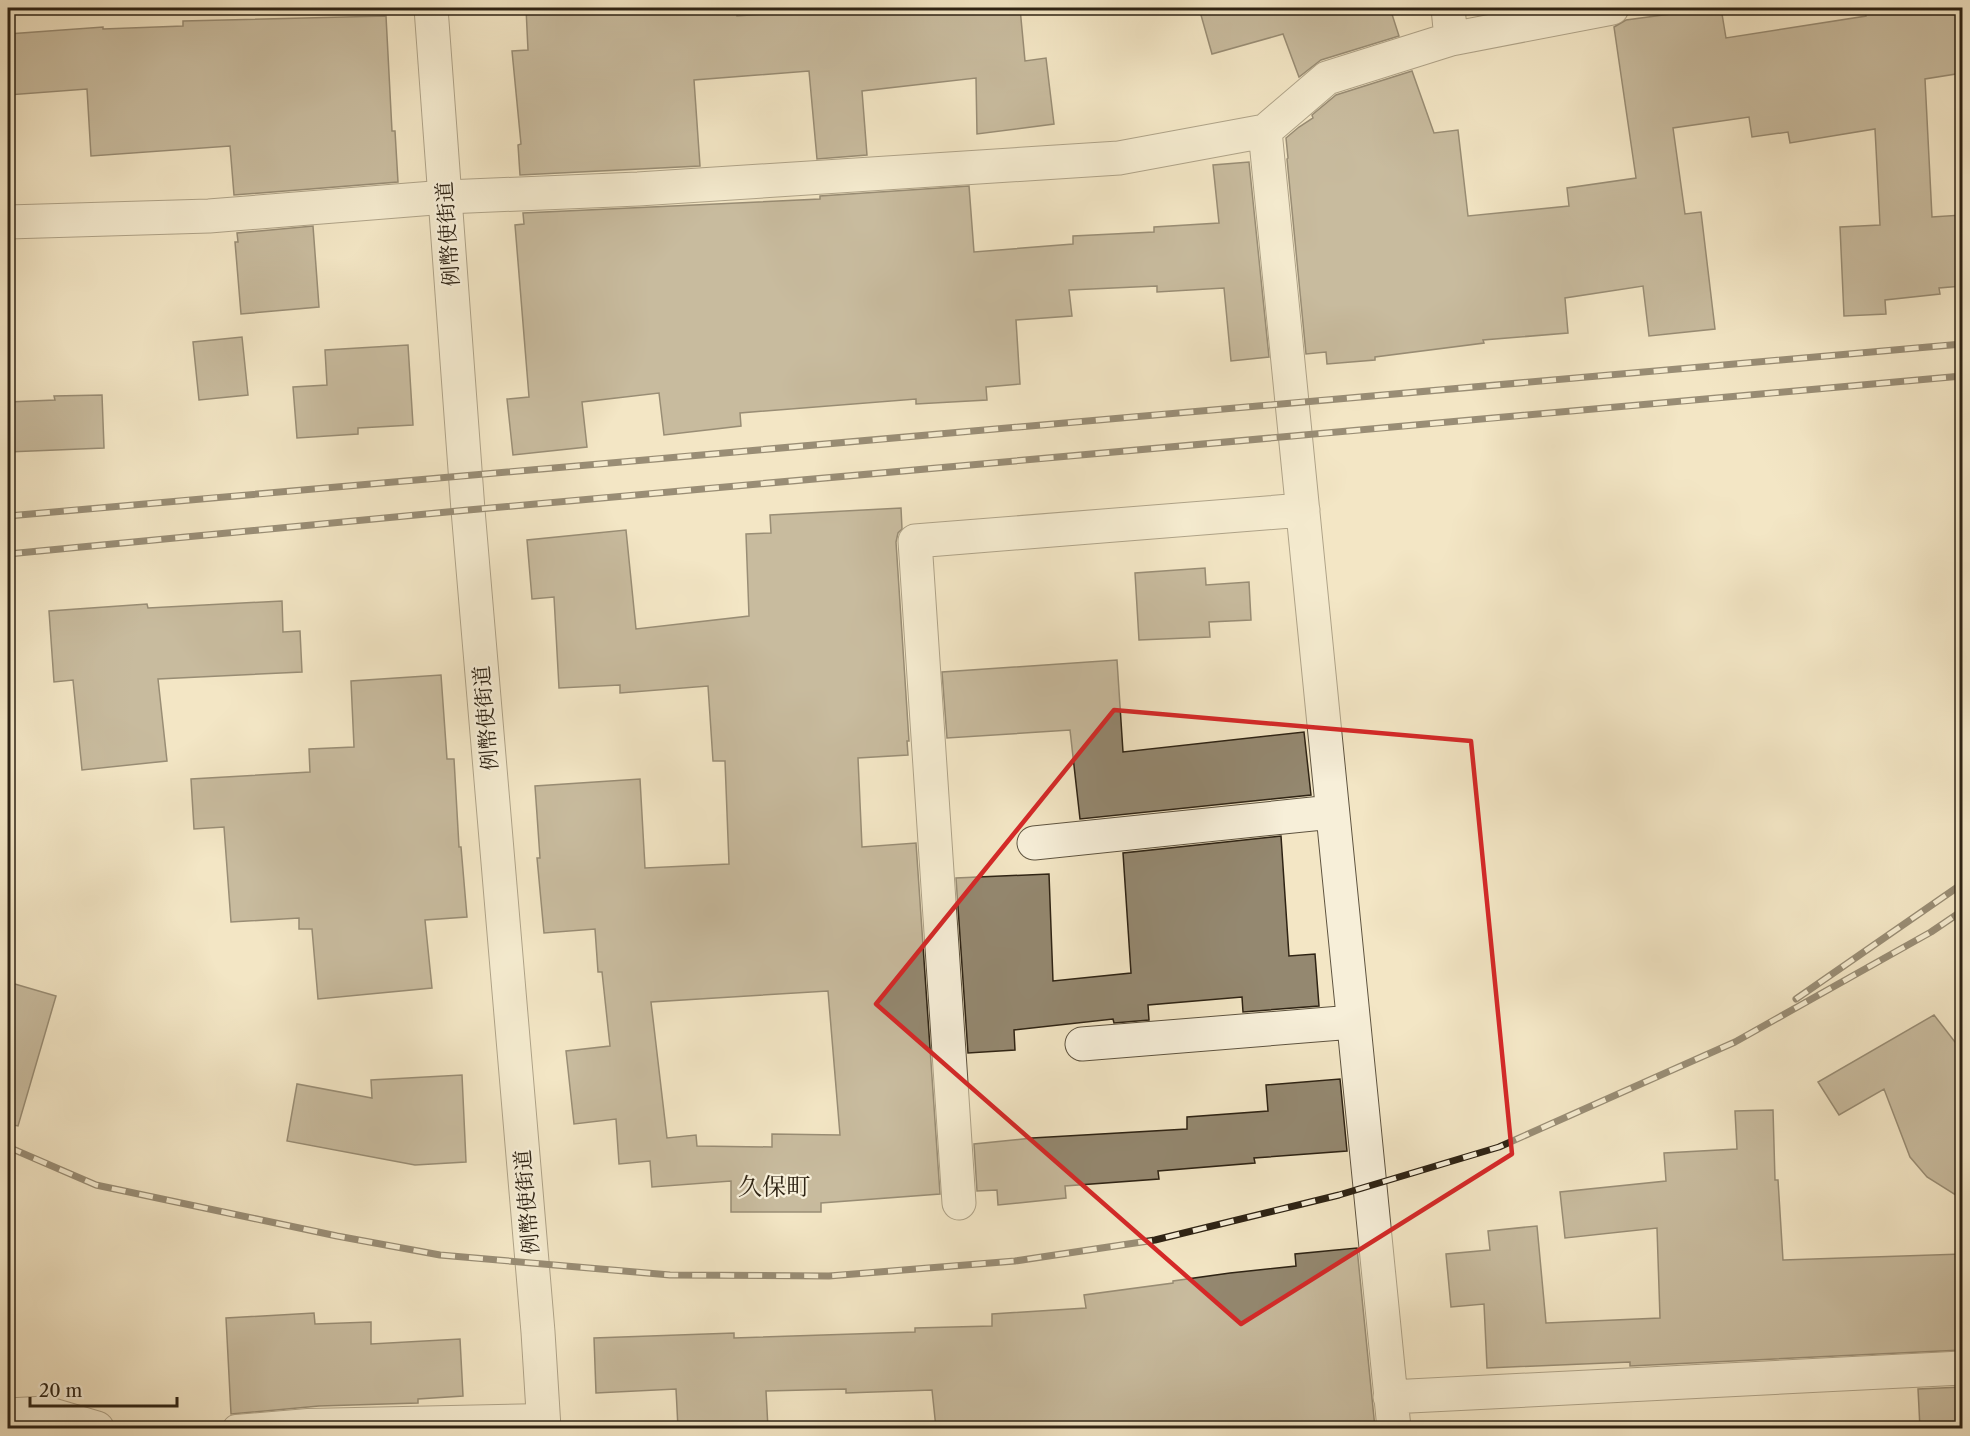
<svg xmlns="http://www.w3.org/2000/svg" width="1970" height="1436" font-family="'Libre Caslon Text','Noto Serif JP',serif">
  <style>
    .building { fill: #948870; stroke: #2e2314; stroke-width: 1.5; fill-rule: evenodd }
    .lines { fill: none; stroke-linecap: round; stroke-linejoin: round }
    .service-casing { stroke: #5f5440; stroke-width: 28 }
    .minor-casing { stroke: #5f5440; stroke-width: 35 }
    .tertiary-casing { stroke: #5f5440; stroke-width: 35 }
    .service { stroke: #f7efd9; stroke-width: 26 }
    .minor { stroke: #f7efd9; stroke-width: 33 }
    .tertiary { stroke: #f7efd9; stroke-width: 33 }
    .rail-casing { stroke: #2e2314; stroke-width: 7 }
    .rail { stroke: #f7efd9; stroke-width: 4.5; stroke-dasharray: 14; stroke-linecap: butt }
    .marked { fill: none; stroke: #d62828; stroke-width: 4.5; stroke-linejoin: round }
    .labels { text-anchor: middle; stroke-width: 4.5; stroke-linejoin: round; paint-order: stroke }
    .street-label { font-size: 21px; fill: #2e2314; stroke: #f7efd9 }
    .quarter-label { font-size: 24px; fill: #2e2314; stroke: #f7efd9 }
  </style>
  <rect width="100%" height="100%" fill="#f3e6c5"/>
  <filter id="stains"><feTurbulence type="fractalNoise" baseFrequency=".00333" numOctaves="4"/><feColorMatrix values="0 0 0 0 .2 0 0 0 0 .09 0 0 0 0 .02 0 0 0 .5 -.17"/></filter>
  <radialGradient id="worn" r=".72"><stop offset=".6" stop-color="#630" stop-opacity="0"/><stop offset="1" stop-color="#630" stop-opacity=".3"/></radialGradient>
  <path class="building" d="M526,8H737V16L842,8H1020L1025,61L1046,58L1054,124L977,134L976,78L862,91L867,155L817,159L809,71L694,80L700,166L520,175L518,145L521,144L512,51L528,50Z
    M1199,8H1390L1399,36L1321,60L1299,77L1283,34L1212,54Z
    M1715,8H1721L1726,38L1866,16L1865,8H1956L1962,49V73L1925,79L1932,217L1962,215V286L1939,288L1940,294L1885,300L1886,314L1844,316L1840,227L1880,225L1875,129L1790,143L1788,132L1752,137L1749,117L1673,128L1685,214L1701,212L1715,329L1649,336L1643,286L1565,298L1568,333L1483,340L1484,343L1375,357V360L1327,364L1326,352L1306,354L1287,159L1288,158L1286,138L1299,127L1313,118L1312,115L1336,95L1412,71L1434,133L1458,130L1468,216L1569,206L1567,188L1636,178L1614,27L1626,20Z
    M386,16L392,131H395L398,182L234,195L230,146L91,156L87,89L8,95V34L103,27V29L183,26V21Z
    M1249,162L1269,357L1231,361L1224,288L1157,292V286L1069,290L1072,316L1016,320L1020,384L986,387L987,400L916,404V399L740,413L741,426L664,435L659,393L582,402L587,447L513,455L507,399L529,397L515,225L524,224L523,213L820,199V196L969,186L974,252L1073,244V236L1154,232V227L1219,223L1213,165Z
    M313,226L319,307L241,314L235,242H238L237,233Z
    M242,337L248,395L199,400L193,342Z
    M408,345L413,425L358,428V434L297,438L293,387L327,385L325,350Z
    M102,395L104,448L8,452V402L55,400L54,396Z
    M901,508L902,529L898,533L896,542L909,741H907L908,755L858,758L862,847L916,843L940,1194L821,1203V1212H731V1181L652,1187L650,1161L619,1164L616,1119L574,1124L566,1051L610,1046L602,972H598L595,929L544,933L537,858H540L535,786L640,779L645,868L729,864L725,761H713L708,686L620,693V685L559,688L554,597L532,599L527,540L626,530L636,629L749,616L746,534L771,533L770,515ZM828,991L840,1135L772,1134V1147L697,1146L696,1135L667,1138L651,1002Z
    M1205,568L1206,585L1249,582L1251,620L1209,622L1210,637L1139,640L1135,573Z
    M282,601L283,632L300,631L302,672L158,679L167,761L82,770L73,680L54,682L49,611L147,604L148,608Z
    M1117,660L1123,752L1304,732L1311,795L1080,819L1070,730L947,738L942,672Z
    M441,675L447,759H454L459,847H461L467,917L425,920L432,988L318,999L312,929H299V918L231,922L224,827L194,829L191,779L310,772L309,749L354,747L351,681Z
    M1281,836L1289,956L1315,954L1319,1006L1243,1012L1242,997L1148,1005L1149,1020L1114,1023L1113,1019L1014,1030L1015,1050L968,1053L956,878L1049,874L1053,981L1131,973L1123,853Z
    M8,982L56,996L18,1126L8,1124Z
    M1934,1015L1962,1051V1199L1927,1177L1910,1157L1884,1089L1839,1115L1818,1082Z
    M462,1075L466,1162L415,1165L287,1141L297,1084L372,1098L371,1080Z
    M1340,1079L1347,1151L1254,1158L1255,1163L1158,1171L1159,1179L1065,1186L1066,1198L998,1205L997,1190L977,1191L974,1144L1032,1138L1187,1129V1117L1268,1111L1266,1085Z
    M1773,1110L1775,1180H1778L1783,1260L1962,1254V1350L1630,1366V1362L1487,1368L1484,1304L1451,1307L1446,1254L1490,1250L1488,1231L1537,1226L1546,1323L1660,1318L1657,1228L1565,1238L1560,1192L1666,1181L1664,1153L1737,1149L1735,1111Z
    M1357,1248L1375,1428H936L932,1390L846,1393V1389L766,1391L768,1428H678L676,1389L596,1393L594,1338L734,1333V1338L915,1332V1328L992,1326V1314L1086,1308L1084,1295L1173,1283V1281L1230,1273L1296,1266L1295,1254Z
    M314,1313L315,1324L371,1322V1344L460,1339L463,1396L418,1399V1403L319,1406L231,1414L226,1318Z
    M1962,1387V1428H1920L1918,1389Z"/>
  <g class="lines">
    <g class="service-casing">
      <path id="service" d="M236,1428L308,1422L543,1417"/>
    </g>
    <g class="minor-casing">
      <path id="minor" d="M1448,8L1451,39
        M1265,131L1394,1428
        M8,222L209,216L446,197L638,189L1119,158L1265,131L1327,78L1451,39L1612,8
        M1034,843L1332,812
        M1082,1044L1353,1022
        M959,1203L915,541L1303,510
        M1390,1397L1962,1368
        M8,1415L46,1413L97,1428"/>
    </g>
    <g class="tertiary-casing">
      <path id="tertiary" d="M431,8L468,510L538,1332L544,1428"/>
    </g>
    <use href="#service" class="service"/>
    <use href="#minor" class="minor"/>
    <use href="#tertiary" class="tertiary"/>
    <g class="rail-casing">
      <path id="rail" d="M8,516L1962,344
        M8,554L468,510L1962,376
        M1796,999L1962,884
        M8,1147L96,1185L337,1236L440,1255L670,1275L829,1276L1015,1261L1155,1240L1339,1195L1499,1147L1735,1042L1931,932L1962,911"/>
    </g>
    <use href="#rail" class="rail"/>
  </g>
  <path d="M0 0H1970V1436H0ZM1114,710L1471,741L1512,1154L1241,1324L876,1004Z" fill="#f3e6c5" fill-opacity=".55" fill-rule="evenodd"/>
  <path class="marked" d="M1114,710L1471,741L1512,1154L1241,1324L876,1004Z"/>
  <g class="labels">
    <g class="street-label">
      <text transform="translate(448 234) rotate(-94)" y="7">例幣使街道</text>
      <text transform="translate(486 718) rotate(-95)" y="7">例幣使街道</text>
      <text transform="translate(527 1202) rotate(-95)" y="7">例幣使街道</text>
    </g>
    <g class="quarter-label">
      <text x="774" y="1195">久保町</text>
    </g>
  </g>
  <rect width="1970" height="1436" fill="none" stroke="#f3e6c5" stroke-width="30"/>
  <rect x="9" y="9" width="1952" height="1418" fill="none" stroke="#2e2314" stroke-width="3"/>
  <rect x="15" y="15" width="1940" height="1406" fill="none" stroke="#2e2314" stroke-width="1.5"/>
  <path d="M30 1397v9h147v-9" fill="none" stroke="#2e2314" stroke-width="3"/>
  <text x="39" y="1397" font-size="18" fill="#2e2314" stroke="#f7efd9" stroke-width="4.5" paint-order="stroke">20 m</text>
  <rect width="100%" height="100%" filter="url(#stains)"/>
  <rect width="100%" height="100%" fill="url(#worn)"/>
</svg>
